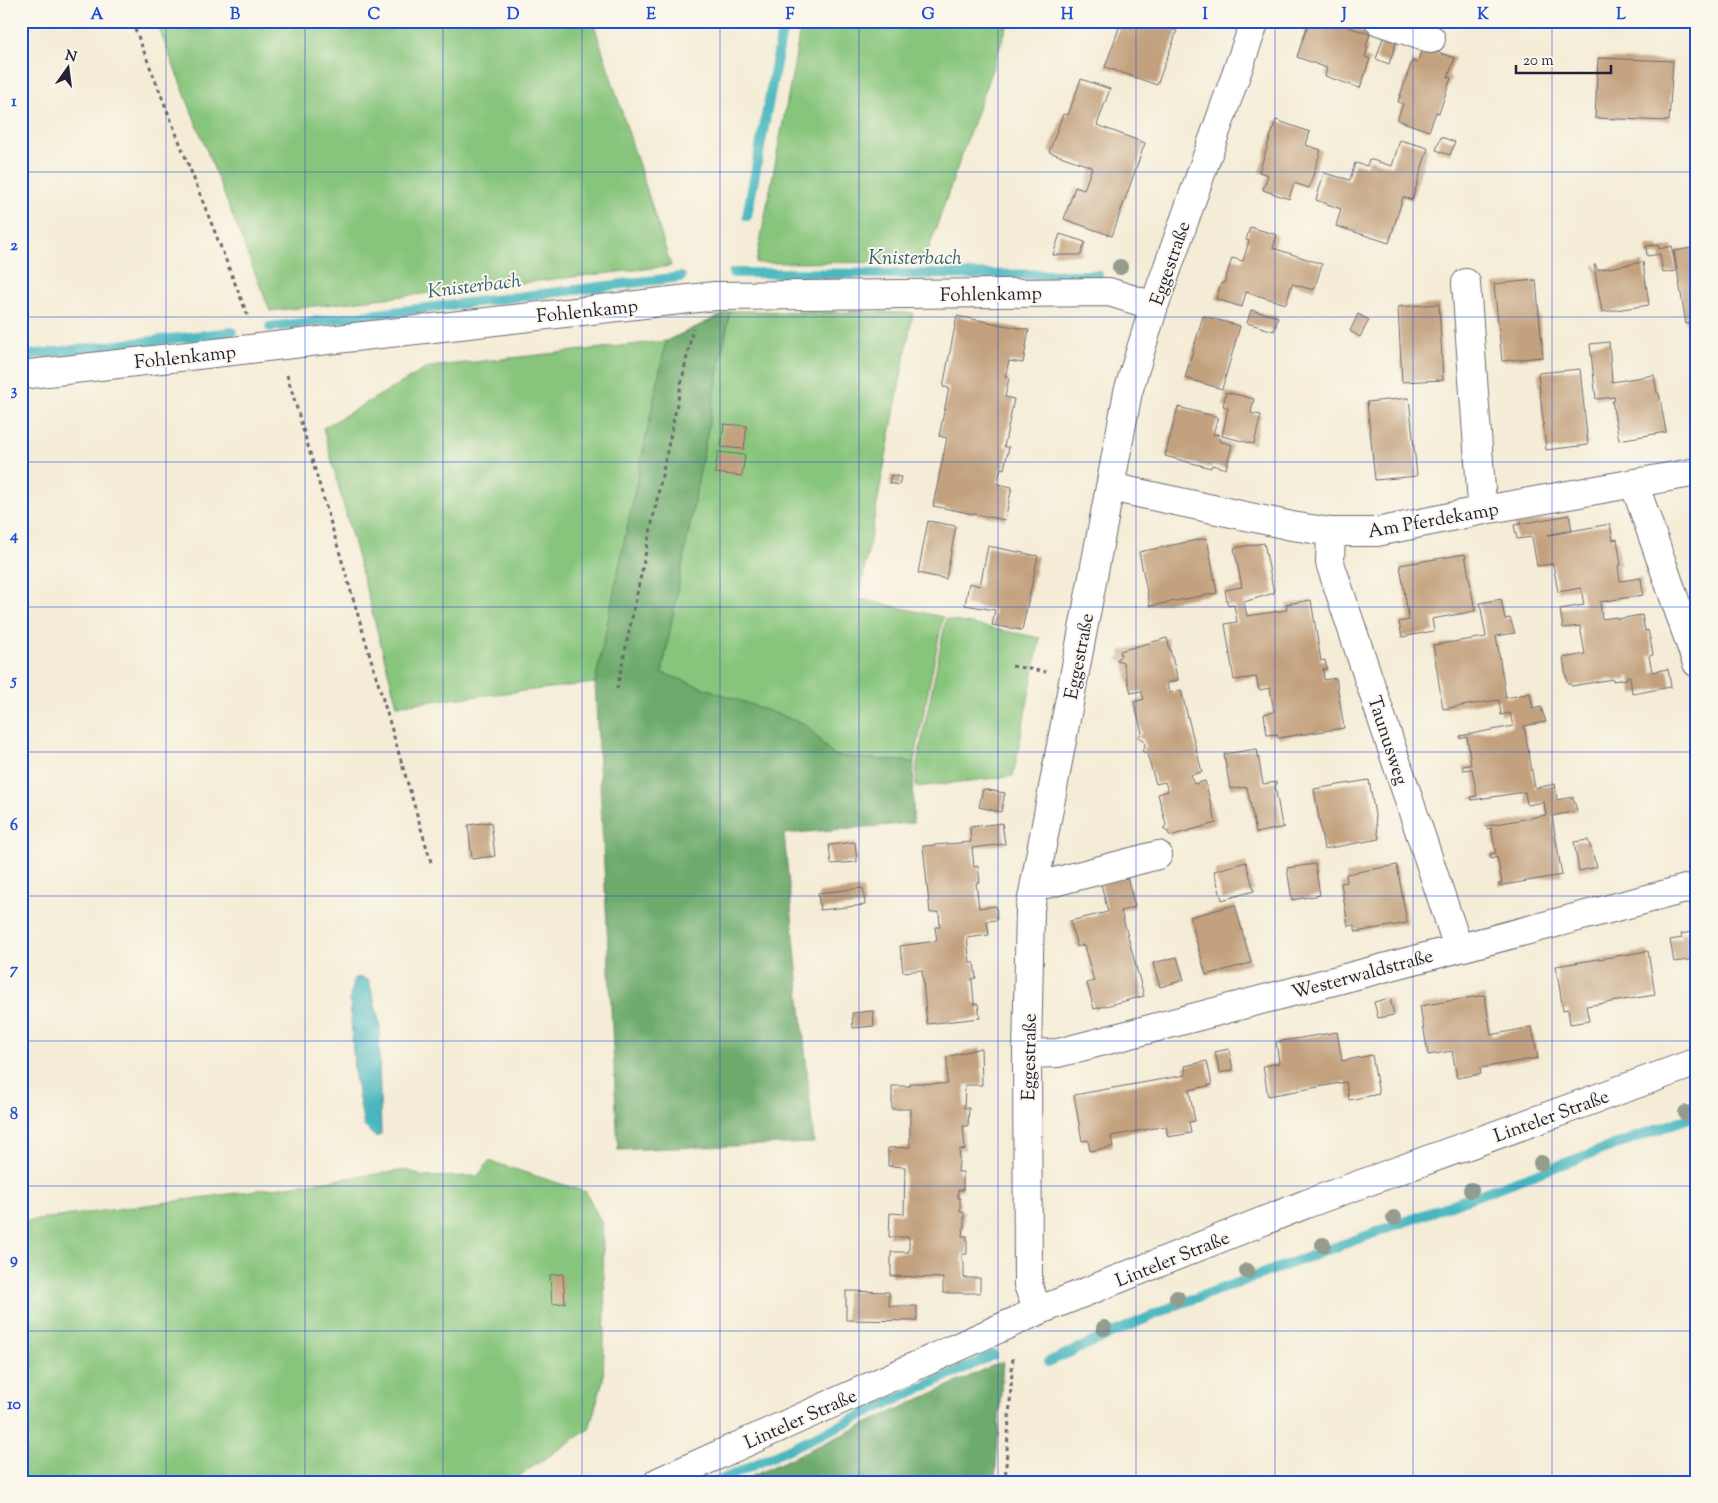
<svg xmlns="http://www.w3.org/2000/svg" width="1718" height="1503" font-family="'Sorts Mill Goudy',serif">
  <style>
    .green { fill: #87c57c; stroke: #54745c }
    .forest { fill: #6daa6c; stroke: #486654 }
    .water { fill: #48b7bf; stroke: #356c7d }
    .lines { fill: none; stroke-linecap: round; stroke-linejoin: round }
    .stream { stroke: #48b7bf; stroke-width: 10 }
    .building { fill: #c3a17e }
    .minor-casing { stroke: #6c6971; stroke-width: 30 }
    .path { stroke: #6c6971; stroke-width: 3; stroke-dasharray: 4 4; stroke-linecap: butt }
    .minor { stroke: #fff; stroke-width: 28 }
    .tree { fill: #949c8d }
    .grid { fill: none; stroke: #1d4ed8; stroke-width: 1; stroke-opacity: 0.55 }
    .labels { text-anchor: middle; stroke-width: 4; stroke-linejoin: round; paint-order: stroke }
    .street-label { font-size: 19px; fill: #22223b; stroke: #fbf7ec }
    .water-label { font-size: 20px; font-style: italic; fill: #315e70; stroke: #fbf7ec }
    .neatline { fill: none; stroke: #1d4ed8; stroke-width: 2 }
    .grid-label { font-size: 16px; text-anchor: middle; font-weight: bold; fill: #1d4ed8 }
  </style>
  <rect width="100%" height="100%" fill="#fbf7ec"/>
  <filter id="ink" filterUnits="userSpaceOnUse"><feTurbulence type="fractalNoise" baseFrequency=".02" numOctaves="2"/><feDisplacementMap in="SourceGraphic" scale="10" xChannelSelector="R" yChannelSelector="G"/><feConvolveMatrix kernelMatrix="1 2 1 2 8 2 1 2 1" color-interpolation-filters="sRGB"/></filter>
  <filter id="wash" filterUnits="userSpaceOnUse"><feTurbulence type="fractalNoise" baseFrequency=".0096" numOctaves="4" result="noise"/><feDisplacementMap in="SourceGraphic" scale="20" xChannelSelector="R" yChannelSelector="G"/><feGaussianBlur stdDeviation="1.12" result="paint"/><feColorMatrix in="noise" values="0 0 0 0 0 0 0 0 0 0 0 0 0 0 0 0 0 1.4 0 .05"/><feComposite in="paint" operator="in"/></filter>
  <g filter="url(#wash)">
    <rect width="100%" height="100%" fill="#f4ecd6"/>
    <path class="green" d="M156,21H593L671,266L270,311Z
      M801,21H1009L924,262L756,263L795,60Z
      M730,311L913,313L859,599L943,617L914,762L834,756L805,724L662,673Z
      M666,341L595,683L397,705L323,428L429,367Z
      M946,619L1040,638L1013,776L916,787L917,764Z
      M489,1161L586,1192L602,1224L605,1309L603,1380L589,1429L510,1482H21V1222L407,1170L424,1177L478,1176Z"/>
    <path class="forest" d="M730,311L662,673L805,724L834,756L914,762L913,823L784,834L814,1143L618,1150L595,683L666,341Z
      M1003,1361L995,1482H739Z"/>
    <path class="water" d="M361,977L369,981L380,1025L379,1055L381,1135L375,1137L364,1126L354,1070L350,998L354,979Z"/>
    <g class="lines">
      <path class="stream" d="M747,216L784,21
        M733,273L1098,275
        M270,327L681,277
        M21,356L232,332
        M1048,1362L1174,1306L1697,1115
        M717,1482L993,1355"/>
    </g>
    <g id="blocks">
      <path class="building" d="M1102,21H1148L1177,31L1157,85L1105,67L1119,28Z
        M1309,21H1341L1349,24L1348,27L1370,34L1366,46L1368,47L1365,57L1370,59L1360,88L1325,76L1327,68L1297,57Z
        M1384,35L1397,40L1389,64L1376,59Z
        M1692,35H1697V61H1692Z
        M1423,47L1455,58L1448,77L1451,78L1439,113L1436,112L1429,131L1397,120L1403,104L1398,102L1412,61L1417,63Z
        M1598,58L1673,61L1669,121L1595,118Z
        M1081,79L1110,89L1097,125L1145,143L1112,236L1064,219L1075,187L1084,190L1092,167L1049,152L1063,114L1068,115Z
        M1276,120L1310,132L1306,145L1321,150L1309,188L1294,183L1289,199L1263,190L1268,175L1259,172Z
        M1441,137L1455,142L1450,155L1436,150Z
        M1400,140L1428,148L1412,200L1403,197L1389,243L1336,226L1341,209L1316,200L1324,173L1350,180L1355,163L1367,166L1369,159L1392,166Z
        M1250,227L1277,235L1273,248L1322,264L1314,290L1292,284L1286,304L1246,292L1242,307L1216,299L1221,283L1224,284L1232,258L1243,261L1249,241L1246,240Z
        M1060,234L1085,242L1081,255H1053Z
        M1658,245L1659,249L1672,246L1676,271L1663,273L1660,254L1647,256L1646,246Z
        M1697,247V322L1686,324L1674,251Z
        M1643,262L1649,305L1602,312L1594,265H1596L1597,270Z
        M1536,280L1543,357L1502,361L1494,284Z
        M1439,304L1443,380L1402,382L1398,307Z
        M1251,310L1278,317L1274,331L1247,323Z
        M1358,314L1369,320L1360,337L1350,331Z
        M957,316L1029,330L1023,363L1009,361L1005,377L1009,378L1005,397L1014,399L1004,447H1009L1004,469L1001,468L997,484L1012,487L1005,520L933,506L947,438L939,436L949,388L943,387Z
        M1203,316L1240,326L1222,389L1185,378Z
        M1609,342L1612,382L1654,375L1657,393H1659L1666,432L1619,440L1612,401H1615L1614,397L1596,399L1590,344Z
        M1580,369L1588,445L1546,450L1538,373Z
        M1226,392L1254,399L1251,413L1261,415L1254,444L1222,436L1228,408L1223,406Z
        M1409,398L1417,476L1375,480L1367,402Z
        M1178,407L1218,417L1213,434L1220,435L1219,441L1232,445L1226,469L1212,465L1211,468L1165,456Z
        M724,424L747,426L744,449L721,447Z
        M718,452L745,455L742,476L715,473Z
        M891,475L901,477L899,485L889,483Z
        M1569,515L1572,530L1548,535L1610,524L1613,540L1617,539L1621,565H1618L1620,581L1641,578L1643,595L1600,602L1602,619L1617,617V619L1642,615L1645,631L1648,630L1651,643L1653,655L1649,656L1652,672L1668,669L1671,687L1632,694L1630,676H1627V679L1613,681V679L1572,686L1567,682L1563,658L1585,654L1580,626L1563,628L1560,609L1584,605L1581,588L1558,592L1553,564L1537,566L1532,537L1517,539L1514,525Z
        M928,521L956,526L946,579L918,573Z
        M1207,538L1217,593L1150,606L1139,552Z
        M1264,543L1274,593L1244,602L1247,616L1287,610L1286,604L1311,600L1321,661L1325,660L1327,669H1323L1324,680L1336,678L1344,728L1278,738L1277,734L1267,735L1264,714L1274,712L1270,688L1259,690L1256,677L1234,680L1225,624L1237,622L1234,605L1228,606L1225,590L1242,587L1234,548Z
        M988,546L1038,556L1022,630L992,625L995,610L965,605L969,583L980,586Z
        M1465,554L1475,611L1432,619L1434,631L1402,637L1399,622L1409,620L1400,565Z
        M1501,599L1505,619L1510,618L1515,633L1496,636L1506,698L1530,693L1533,709L1541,707L1546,722L1524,726L1535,788L1555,784L1557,800L1573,797L1577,811L1552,816L1562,875L1498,886V884L1502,883L1497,857L1491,859L1490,854L1496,853L1491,828L1487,829L1486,826L1546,815L1544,802L1527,805L1525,792L1472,800L1471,797L1477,796L1472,769L1463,770V766L1471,765L1467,737L1460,739V736L1513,726L1510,713L1501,715L1499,700L1443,709L1433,645L1486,637L1480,603Z
        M1167,638L1178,680L1167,683L1169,693L1181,690L1202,772L1191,775L1194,784L1205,781L1216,823L1170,836L1168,832L1163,829L1166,825L1158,794L1168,791L1165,782L1156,784L1147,754L1142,751L1145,747L1144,740L1138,737L1142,733L1134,702L1144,699L1141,691L1131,693L1123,662L1117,660L1121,655L1120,651Z
        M1257,749L1263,784L1277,782V784L1275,785L1282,826L1285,827L1256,833L1247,787L1230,789L1224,754Z
        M1369,780L1379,839L1324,849L1314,789Z
        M983,789L1005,793L1001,812L979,807Z
        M491,822L495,856L472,859L468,825Z
        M1002,823L1005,844L972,848L974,867L978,866L980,882L976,883L979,908L996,906L997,920L987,921L989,935L967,938L970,963H974L975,970L976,978L972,979L974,1004H978L980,1018L927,1024L922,970L903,972L900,946L937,941L935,927H940L939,912L930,913L923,846L971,842L970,827Z
        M1588,840L1597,867L1579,871L1574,842Z
        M855,842L857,862L831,864L829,845Z
        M1246,862L1254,891L1222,900L1214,871Z
        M1315,864L1320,895L1292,900L1287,868Z
        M1397,865L1407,923L1356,932L1354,925L1348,926L1341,883L1347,882L1346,874Z
        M1127,877L1135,907L1121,911L1144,996L1094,1009L1087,983L1094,981L1084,945L1077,947L1070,921L1108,912L1101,884Z
        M863,888L865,905L820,910L818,893Z
        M1235,905L1251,963L1206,975L1190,917Z
        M1697,931V959L1674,962L1670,940L1682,938L1681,934Z
        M1648,951L1655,995L1586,1006L1589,1021L1570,1024L1568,1009L1563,1010L1556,966Z
        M1177,957L1184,980L1160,987L1153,963Z
        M1485,995L1491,1035L1532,1027L1538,1058L1480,1068L1481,1074L1457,1078L1452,1051L1428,1055L1420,1006Z
        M1390,998L1394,1015L1378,1018L1374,1002Z
        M873,1011L874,1026L853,1028L852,1013Z
        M1337,1032L1342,1061L1372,1055L1379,1094L1349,1100L1346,1082L1268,1096L1263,1066L1279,1063L1276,1042Z
        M981,1048L982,1085H965L964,1108H969L968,1126H963L965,1150L960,1149L958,1172H963V1190H958V1198H960V1212H964V1227L963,1228L962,1236H967V1254H962V1261L964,1263V1278H980V1293H943V1278L891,1276V1252H909V1237H889L890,1213L904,1214L905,1167L888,1166V1148L910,1147V1109H892V1086H910L911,1083L947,1084V1057Z
        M1229,1049L1233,1070L1220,1073L1215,1052Z
        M1207,1061L1212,1085L1189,1090L1195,1121L1189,1122L1191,1133L1168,1137L1166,1126L1111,1136L1113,1147L1090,1151L1088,1140L1082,1141L1074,1095L1186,1075L1185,1066Z
        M563,1274L565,1303L552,1304L550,1275Z
        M846,1291L889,1292V1306H917V1321L846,1320Z"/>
    </g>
  </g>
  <g filter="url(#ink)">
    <use href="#blocks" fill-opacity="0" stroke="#6c6971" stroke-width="1"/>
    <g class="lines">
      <g class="minor-casing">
        <path id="minor" d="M1379,21L1431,39
          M1466,283L1482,503L1484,510
          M21,375L715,296L1109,292L1154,306
          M1634,483L1697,663
          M1110,487L1292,526L1331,532H1377L1484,510L1697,472
          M1331,532L1330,563L1458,947
          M1035,887L1158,855
          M1027,1054L1058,1053L1697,886
          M1038,1311L1028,1285L1027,1054L1030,909L1128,392L1154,306L1255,21
          M658,1482L1038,1311L1306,1204L1697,1062"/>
      </g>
      <path class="path" d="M132,21L249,319
        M287,375L431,862
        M1012,666L1046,672
        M617,689L693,328
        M1005,1482L1013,1355"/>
      <use href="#minor" class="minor"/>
    </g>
    <g class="tree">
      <circle cx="1120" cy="267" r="8"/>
      <circle cx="1686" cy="1113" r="8"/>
      <circle cx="1541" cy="1163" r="8"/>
      <circle cx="1471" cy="1190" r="8"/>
      <circle cx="1394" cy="1218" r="8"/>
      <circle cx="1323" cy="1245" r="8"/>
      <circle cx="1247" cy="1271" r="8"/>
      <circle cx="1177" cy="1298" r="8"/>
      <circle cx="1104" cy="1328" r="8"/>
    </g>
  </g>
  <path class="grid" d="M166,21V1482M305,21V1482M443,21V1482M582,21V1482M720,21V1482M859,21V1482M998,21V1482M1136,21V1482M1275,21V1482M1413,21V1482M1552,21V1482M21,172H1697M21,317H1697M21,462H1697M21,607H1697M21,752H1697M21,896H1697M21,1041H1697M21,1186H1697M21,1331H1697"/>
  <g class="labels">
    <g class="street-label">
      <text transform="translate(1169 263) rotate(-71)" y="7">Eggestraße</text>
      <text transform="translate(991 293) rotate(-1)" y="7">Fohlenkamp</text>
      <text transform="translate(587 310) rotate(-6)" y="7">Fohlenkamp</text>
      <text transform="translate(185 356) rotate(-6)" y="7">Fohlenkamp</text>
      <text transform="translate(1433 519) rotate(-10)" y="7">Am Pferdekamp</text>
      <text transform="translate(1078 656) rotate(-79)" y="7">Eggestraße</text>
      <text transform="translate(1389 740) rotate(72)" y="7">Taunusweg</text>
      <text transform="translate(1362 973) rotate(-15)" y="7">Westerwaldstraße</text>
      <text transform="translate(1028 1057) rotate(-89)" y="7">Eggestraße</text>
      <text transform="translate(1551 1115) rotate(-20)" y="7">Linteler Straße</text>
      <text transform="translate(1172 1258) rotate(-22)" y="7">Linteler Straße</text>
      <text transform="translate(800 1418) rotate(-24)" y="7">Linteler Straße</text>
    </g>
    <g class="water-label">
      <text x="915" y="264">Knisterbach</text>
      <text transform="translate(474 285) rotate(-7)" y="7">Knisterbach</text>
    </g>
  </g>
  <rect width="1718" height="1503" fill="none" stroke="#fbf7ec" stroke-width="55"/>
  <g transform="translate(68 68) rotate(14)" stroke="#fbf7ec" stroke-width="4" paint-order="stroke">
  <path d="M0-4L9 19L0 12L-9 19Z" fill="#22223b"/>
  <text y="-8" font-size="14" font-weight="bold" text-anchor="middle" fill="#22223b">N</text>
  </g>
  <path d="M1516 65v8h95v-8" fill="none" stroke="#22223b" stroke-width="2.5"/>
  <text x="1523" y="65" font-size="15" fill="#22223b" stroke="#fbf7ec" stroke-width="4" paint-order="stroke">20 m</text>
  <rect x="28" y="28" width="1662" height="1448" class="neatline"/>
  <g class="grid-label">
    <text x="97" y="19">A</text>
    <text x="235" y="19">B</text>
    <text x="374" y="19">C</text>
    <text x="513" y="19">D</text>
    <text x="651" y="19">E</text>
    <text x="790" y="19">F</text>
    <text x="928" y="19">G</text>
    <text x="1067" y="19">H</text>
    <text x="1205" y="19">I</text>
    <text x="1344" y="19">J</text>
    <text x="1483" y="19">K</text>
    <text x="1621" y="19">L</text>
    <text x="14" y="106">1</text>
    <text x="14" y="250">2</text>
    <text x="14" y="395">3</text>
    <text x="14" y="540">4</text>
    <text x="14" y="685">5</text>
    <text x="14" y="830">6</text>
    <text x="14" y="974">7</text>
    <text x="14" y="1119">8</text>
    <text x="14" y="1264">9</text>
    <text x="14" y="1409">10</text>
  </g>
</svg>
